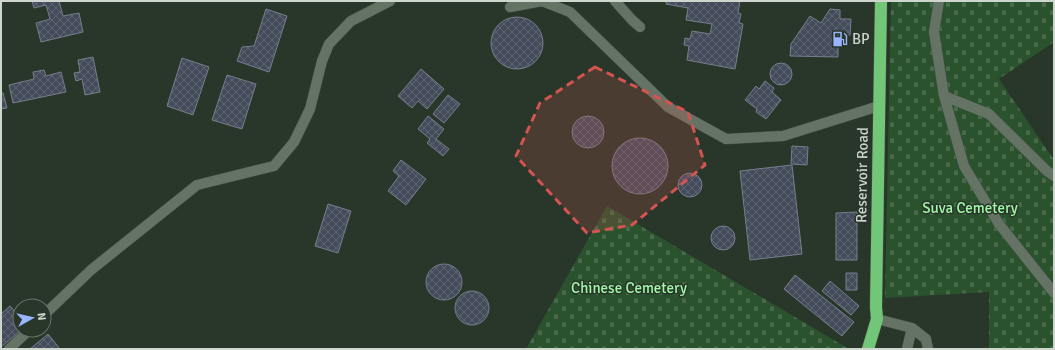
<svg xmlns="http://www.w3.org/2000/svg" width="1055" height="350" font-family="Signika,sans-serif">
  <style>
    .cemetery { fill: url(#cemetery-stones) }
    .building { fill: url(#building-cross-hatch); stroke: #777e8e }
    .lines { fill: none; stroke-linecap: round; stroke-linejoin: round }
    .minor-casing { stroke: #475147; stroke-width: 11 }
    .highway-casing { stroke: #475147; stroke-width: 13 }
    .minor { stroke: #657365; stroke-width: 10 }
    .highway { stroke: #71c678; stroke-width: 12 }
    .marked { fill: #d45452; fill-opacity: 0.2; stroke: #d45452; stroke-width: 3; stroke-dasharray: 8 5; stroke-linejoin: round }
    .labels { text-anchor: middle; stroke-width: 3; stroke-linejoin: round; paint-order: stroke }
    .poi-label { font-size: 15px; fill: #ced6ce; stroke: #29362a; text-anchor: start }
    .street-label { font-size: 15px; fill: #ced6ce; stroke: #29362a }
    .park-label { font-size: 15px; fill: #a0f7a6; stroke: #29362a }
  </style>
  <defs>
    <pattern id="cemetery-stones" width="16" height="16" patternUnits="userSpaceOnUse"><rect width="16" height="16" fill="#2a522d"/><path d="M2 7V4a2 2 0 0 1 4 0v3zM10 15v-3a2 2 0 0 1 4 0v3z" fill="#486a4a"/></pattern>
    <pattern id="building-cross-hatch" width="8" height="8" patternUnits="userSpaceOnUse"><rect width="8" height="8" fill="#444b5a"/><path d="M0 0l8 8M0 8l8-8" fill="none" stroke="#5e6470"/></pattern>
  </defs>
  <rect width="100%" height="100%" fill="#29362a"/>
  <path class="cemetery" d="M891,1H1054V42L999,79L1054,160V349H989V292L885,298Z
    M607,206L849,349H526Z"/>
  <path class="building" d="M32,1H60H59L63,16L79,13L83,32L41,42L36,23L50,19L46,5L34,8Z
    M666,1H740L738,13L741,14L739,23L743,24L735,69L687,60L689,46L684,45L685,38L690,39L692,31L710,34L712,24L686,20L688,8L666,4Z
    M266,9L287,16L269,72L237,61L242,47L254,46Z
    M830,9L840,10V19H851L850,35H838V57L790,56L791,44L810,16L821,23Z
    M491 43a26 26 0 1 1 52 0a26 26 0 1 1-52 0Z
    M93,57L100,92L85,95L82,79L76,81L74,73L80,72L78,60Z
    M182,58L209,67L193,115L167,106Z
    M770 74a11 11 0 1 1 22 0a11 11 0 1 1-22 0Z
    M421,69L444,89L427,109L418,101L412,108L398,96Z
    M44,70L46,76L61,72L66,92L13,103L9,85L34,79L33,72Z
    M227,75L256,84L242,129L212,120Z
    M765,81L774,88L772,92L781,100L766,119L756,112L757,109L745,100L756,86L759,89Z
    M1,93H3L7,108L1,109Z
    M448,95L460,104L444,123L433,114Z
    M572 132a16 16 0 1 1 32 0a16 16 0 1 1-32 0Z
    M428,116L444,129L436,139L449,149L443,156L427,143L430,139L418,129Z
    M612 166a28 28 0 1 1 56 0a28 28 0 1 1-56 0Z
    M792,146L808,147L807,165L791,164Z
    M401,160L426,179L406,205L388,191L399,176L393,171Z
    M792,165L802,254L750,260L740,171Z
    M678 185a12 12 0 1 1 24 0a12 12 0 1 1-24 0Z
    M328,204L351,211L338,253L315,246Z
    M857,212V260H836V213Z
    M711 238a12 12 0 1 1 24 0a12 12 0 1 1-24 0Z
    M426 282a18 18 0 1 1 36 0a18 18 0 1 1-36 0Z
    M846,273H857V290H846Z
    M795,275L854,322L842,336L784,289Z
    M830,281L859,306L851,315L822,291Z
    M455 308a17 17 0 1 1 34 0a17 17 0 1 1-34 0Z
    M10,306L20,318V330H21L1,347V314Z
    M48,334L60,349H30Z"/>
  <g class="lines">
    <g class="minor-casing">
      <path id="minor" d="M542,1L570,12L668,107L726,139L783,136L879,106
        M615,1L632,20L640,27
        M939,1L934,32L944,96L964,166L999,224L1054,293
        M510,7L542,1
        M944,96L989,114L1047,171L1054,176
        M44,315L91,270L197,185L274,166L294,142L310,109L322,61L329,44L351,21L390,1
        M877,319L912,328L926,339L928,349
        M9,349L29,330
        M907,349L912,328"/>
    </g>
    <g class="highway-casing">
      <path id="highway" d="M868,349L877,319L876,307L881,1"/>
    </g>
    <use href="#minor" class="minor"/>
    <use href="#highway" class="highway"/>
  </g>
  <path class="marked" d="M595,67L688,112L705,165L632,225L587,233L516,156L540,103Z"/>
  <defs>
    <g id="fuel-bare" transform="scale(1.2)"><path d="M-5.5-6h7V0h2V4h1.3V-2.5L3-4.5l.8-.8L6-3V5H2.5V1h-1V6h-7ZM-4.2-4.7v3.2H.2V-4.7Z" fill="#98b5fd" stroke="#29362a" stroke-width="2.5" paint-order="stroke"/></g>
  </defs>
  <g fill-rule="evenodd">
    <use href="#fuel-bare" x="840" y="39"/>
  </g>
  <g class="labels">
    <g class="poi-label">
      <text x="852" y="44">BP</text>
    </g>
    <g class="street-label">
      <text transform="translate(862 175) rotate(-89)" y="5">Reservoir Road</text>
    </g>
    <g class="park-label">
      <text x="970" y="213">Suva Cemetery</text>
      <text x="629" y="293">Chinese Cemetery</text>
    </g>
  </g>
  <rect width="1055" height="350" fill="none" stroke="#ced6ce" stroke-width="4"/>
  <g transform="translate(32 318) rotate(82)"><circle r="19" fill="#29362a" stroke="#6b766c"/>
  <path d="M0-3L7 15L0 10L-7 15Z" fill="#98b5fd"/>
  <text y="-6" font-size="11" font-weight="bold" text-anchor="middle" fill="#ced6ce">N</text>
  </g>
</svg>
